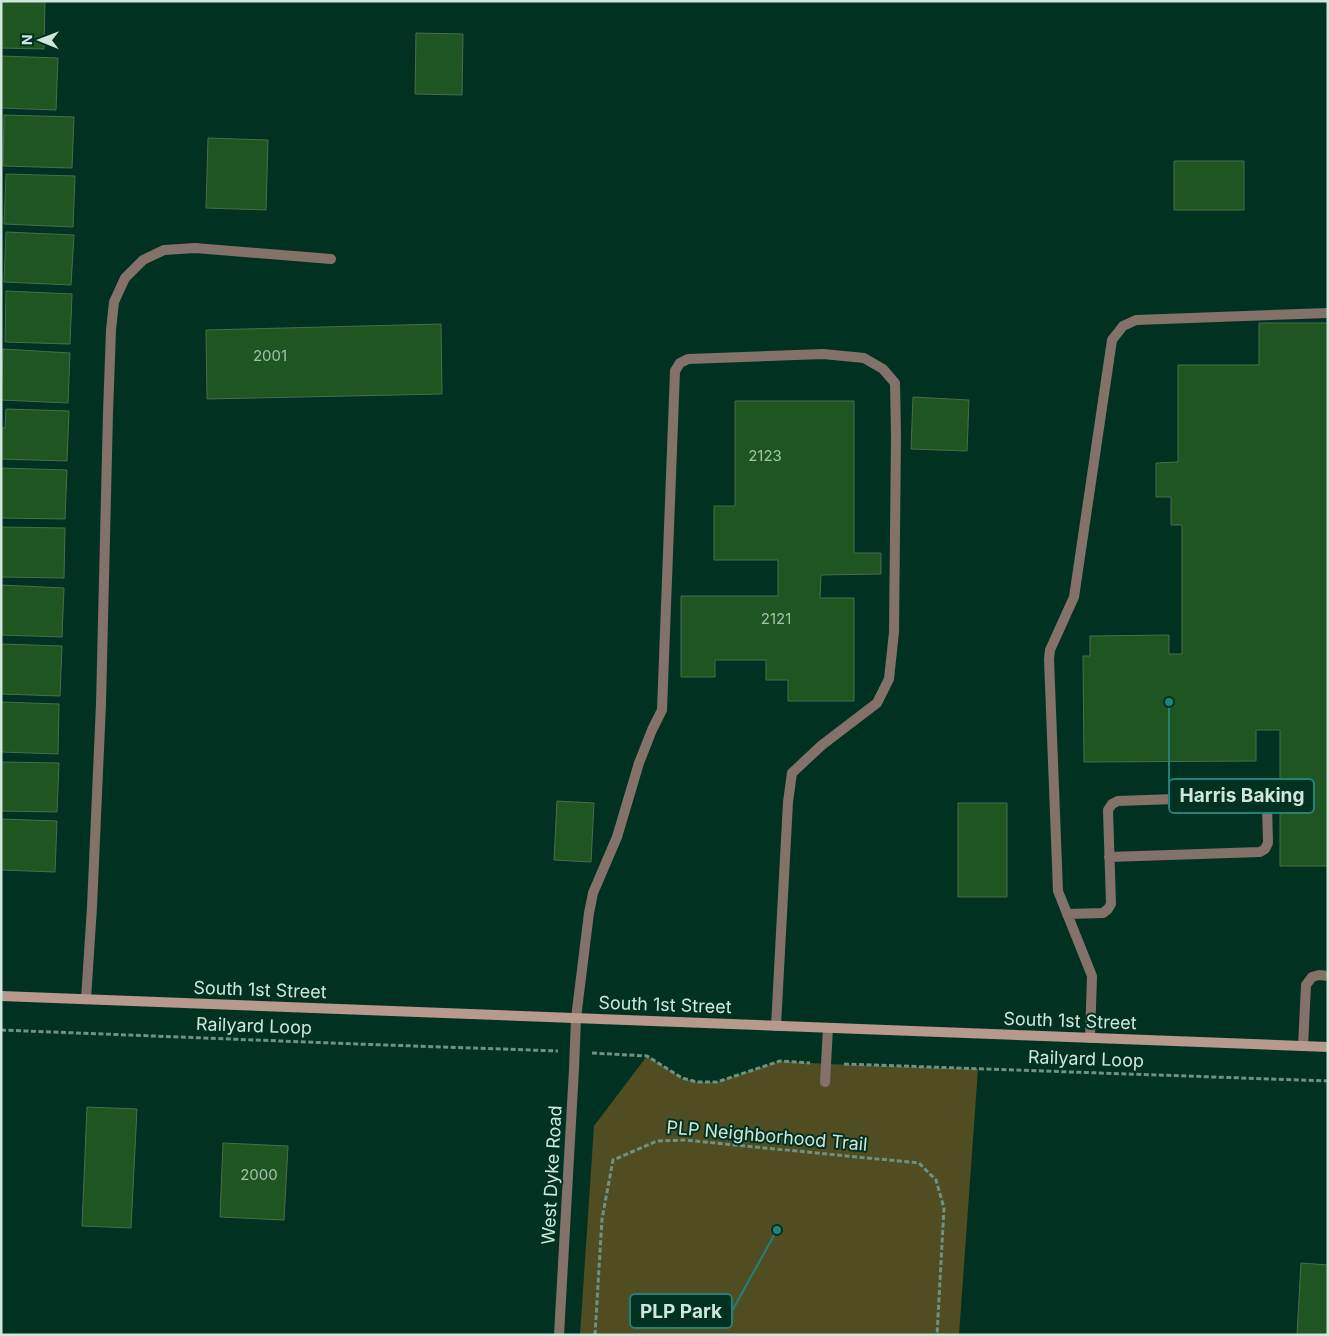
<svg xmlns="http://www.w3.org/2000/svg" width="1329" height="1336" font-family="Inter,sans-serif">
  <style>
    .green { fill: #514d22 }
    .building { fill: #1e5521; stroke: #4d6b4c }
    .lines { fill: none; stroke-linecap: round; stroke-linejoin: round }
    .path { stroke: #6d9182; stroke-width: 3; stroke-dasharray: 5 2.5; stroke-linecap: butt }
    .lane { stroke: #847169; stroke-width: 10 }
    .street { stroke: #847169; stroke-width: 10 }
    .secondary { stroke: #b7998d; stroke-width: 10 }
    .labels { text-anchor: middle; stroke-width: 4; stroke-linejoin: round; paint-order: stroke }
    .number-label { font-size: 15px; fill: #a3c2ac }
    .street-label { font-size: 18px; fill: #cfe7db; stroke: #013221 }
    .leader { fill: none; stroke: #228179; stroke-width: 2 }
    .callout-dot { fill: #228179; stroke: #013221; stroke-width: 2 }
    .callout { fill: #013221; stroke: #228179; stroke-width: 2 }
    .callout-label { font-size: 19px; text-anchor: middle; font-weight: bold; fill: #cfe7db }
  </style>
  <rect width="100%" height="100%" fill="#013221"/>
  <path class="green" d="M647,1056L682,1078L697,1082H717L780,1061L826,1064L978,1069L959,1335H580L594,1126Z"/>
  <path class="building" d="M1,1H45L44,49L1,48Z
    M416,33L463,34L462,95L415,94Z
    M1,56L58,58L56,110L1,108Z
    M4,115L74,117L72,168L3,166Z
    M208,138L268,140L266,210L206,208Z
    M1174,161H1244V210H1174Z
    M6,174L75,176L73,227L4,224Z
    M6,232L74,235L71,285L4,282Z
    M6,291L72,294L70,344L5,342Z
    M1259,323H1328V866H1280V730H1256V761L1084,762L1083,656H1090V636L1169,635V654H1182V525H1171V497H1156V463L1178,462V365H1259Z
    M441,324L442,394L207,399L206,330Z
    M3,349L70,353L68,403L1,400Z
    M913,397L969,400L967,451L911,449Z
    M735,401H854V553H881V574L821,575L820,598H854V701H788V680H766V660H715V677H681V596H778V560H714V506H735Z
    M6,409L69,411L67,461L1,459V428H5Z
    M1,468L67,470L65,519L1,518Z
    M1,527L65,528L64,578L1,577Z
    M1,585L64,588L62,637L1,635Z
    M1,644L62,646L60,696L1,694Z
    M1,702L59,704L58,754L1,752Z
    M1,762L59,763L57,812L1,811Z
    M557,801L594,803L591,862L554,860Z
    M958,803H1007V897H958Z
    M1,819L57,821L55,872L1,870Z
    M87,1107L137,1109L131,1228L82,1226Z
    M223,1143L288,1146L284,1220L220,1217Z
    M1301,1263L1328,1265V1335H1297Z"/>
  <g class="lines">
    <path class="path" d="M1,1030L357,1044L558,1051
      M592,1053L647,1056L682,1078L697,1082H717L780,1061L810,1063
      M844,1064L1328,1081
      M595,1335L602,1219L613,1160L657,1141L684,1140L919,1163L936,1180L944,1208L937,1335"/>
    <path class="lane" d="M1067,914L1103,913L1108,909L1111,904L1108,810L1112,804L1118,801L1260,796L1266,798L1267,804L1268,843L1265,849L1260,852L1109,857
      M86,999L92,907L101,704L108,413L111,330L114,302L125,278L143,260L164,250L195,248L331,259
      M576,1018L589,913L593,893L617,837L639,763L652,730L662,710L675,371L680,363L688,359L823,354L864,358L883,369L895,383L896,435L894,632L889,679L877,703L822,745L792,773L788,802L776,1026
      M1090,1038L1092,976L1058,891L1049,659L1050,650L1074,597L1112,340L1123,326L1136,320L1328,313
      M1303,1046L1306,985L1312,977L1319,975L1328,976
      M825,1082L828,1028"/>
    <path class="street" d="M559,1335L574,1069L576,1018"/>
    <path class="secondary" d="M1,996L1328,1047"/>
  </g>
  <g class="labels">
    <g class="number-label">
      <text x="270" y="361">2001</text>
      <text x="765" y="461">2123</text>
      <text x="776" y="624">2121</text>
      <text x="259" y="1180">2000</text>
    </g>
    <g class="street-label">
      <text transform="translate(260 990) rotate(2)" y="6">South 1st Street</text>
      <text transform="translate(665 1005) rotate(2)" y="6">South 1st Street</text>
      <text transform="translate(1070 1021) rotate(2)" y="6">South 1st Street</text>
      <text transform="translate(254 1026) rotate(2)" y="6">Railyard Loop</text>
      <text transform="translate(1086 1059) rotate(2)" y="6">Railyard Loop</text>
      <text transform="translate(767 1136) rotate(5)" y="6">PLP Neighborhood Trail</text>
      <text transform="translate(552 1175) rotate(-87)" y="6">West Dyke Road</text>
    </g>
  </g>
  <path class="leader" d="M1169 702L1169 796M777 1230L732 1311"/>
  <g class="callout-dot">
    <circle cx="1169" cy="702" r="5"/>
    <circle cx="777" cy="1230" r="5"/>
  </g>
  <g class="callout">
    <rect x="1169" y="779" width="145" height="34" rx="5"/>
    <rect x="630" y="1294" width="102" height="34" rx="5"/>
  </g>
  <g class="callout-label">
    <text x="1242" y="802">Harris Baking</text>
    <text x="681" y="1318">PLP Park</text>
  </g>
  <rect width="1329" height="1336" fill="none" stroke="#cfe7db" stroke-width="5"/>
  <g transform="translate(40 40) rotate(271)" stroke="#013221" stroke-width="4" paint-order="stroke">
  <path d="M0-4L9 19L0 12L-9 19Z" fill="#cfe7db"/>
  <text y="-8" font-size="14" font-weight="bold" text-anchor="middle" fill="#cfe7db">N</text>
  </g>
</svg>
